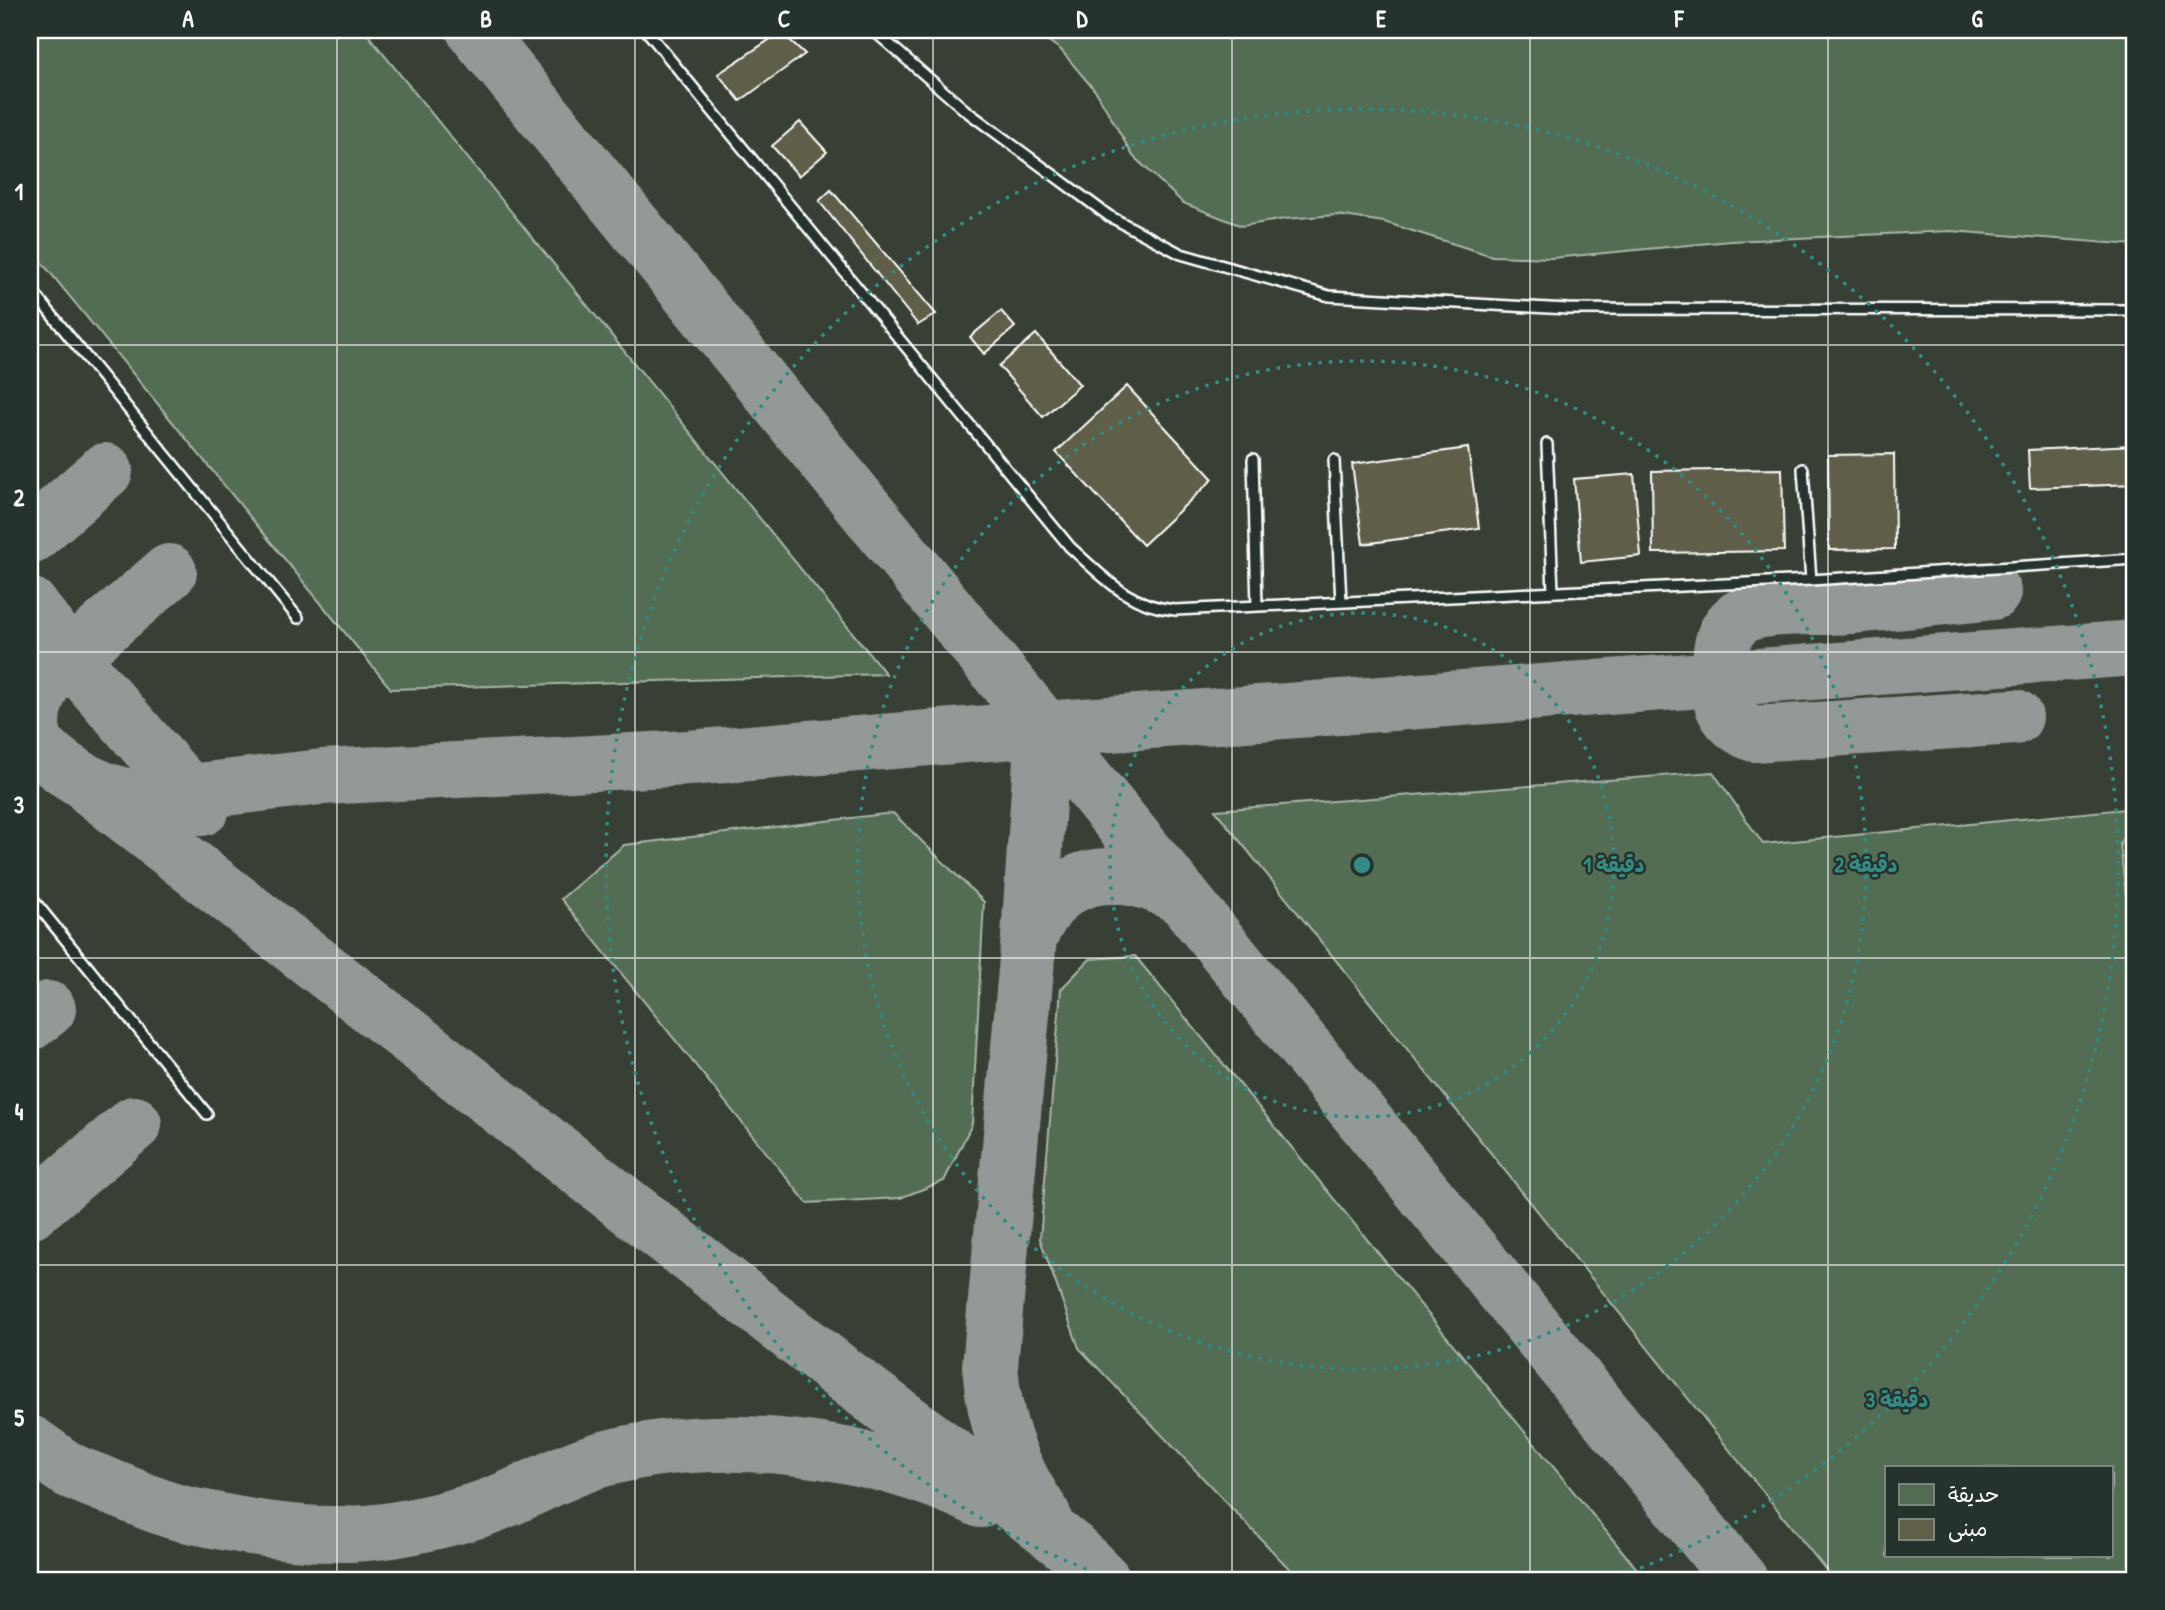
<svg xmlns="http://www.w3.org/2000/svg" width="2165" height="1610" font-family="'Patrick Hand','Playpen Sans Arabic',sans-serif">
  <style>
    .built { fill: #374036; fill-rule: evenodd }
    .green { fill: #536d54; stroke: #a9b6aa; stroke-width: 2; fill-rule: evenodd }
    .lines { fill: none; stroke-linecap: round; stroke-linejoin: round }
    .taxiway { stroke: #929996; stroke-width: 56 }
    .building { fill: #5f5f4a; stroke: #fff; stroke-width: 2 }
    .lane-casing { stroke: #fff; stroke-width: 14 }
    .lane { stroke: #26332d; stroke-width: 9 }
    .grid { fill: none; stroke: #fff; stroke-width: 2; stroke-opacity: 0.55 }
    .ring { fill: none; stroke: #338b84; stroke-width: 3.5; stroke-dasharray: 3.5 7 }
    .centre { fill: #338b84; stroke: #26332d; stroke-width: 3.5 }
    .ring-label { font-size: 21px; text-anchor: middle; font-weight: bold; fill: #338b84; stroke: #26332d; stroke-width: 5; stroke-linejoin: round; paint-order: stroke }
    .neatline { fill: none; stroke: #fff; stroke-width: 2.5 }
    .grid-label { font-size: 23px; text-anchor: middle; font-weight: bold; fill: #fff }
  </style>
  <rect width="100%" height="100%" fill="#26332d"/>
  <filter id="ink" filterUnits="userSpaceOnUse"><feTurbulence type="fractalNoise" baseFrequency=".0143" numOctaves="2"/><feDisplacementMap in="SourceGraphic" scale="14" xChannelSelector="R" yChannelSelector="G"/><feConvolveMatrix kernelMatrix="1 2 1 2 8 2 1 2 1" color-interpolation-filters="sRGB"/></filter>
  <g filter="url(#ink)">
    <path class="built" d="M30,30H2135V1580H30ZM1887,1468H2111V1556H1887Z"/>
    <path class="green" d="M30,30H364L886,674L391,689L30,248Z
      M1033,30H2135V245L1951,231L1731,241L1552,258L1492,256L1384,222L1337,215L1285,219L1242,226L1183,203L1133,156L1097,93L1061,50Z
      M1713,772L1763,844L2135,808V813L2120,844L2126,895L2135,908V1580H1834L1215,810ZM2111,1468V1556H1887V1468Z
      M893,813L984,902L972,1124L944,1181L900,1198L807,1203L561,899L624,845Z
      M1135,956L1646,1580H1300L1079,1348L1040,1239L1061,989L1090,959Z"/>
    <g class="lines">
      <path class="taxiway" d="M474,30L1740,1580
        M30,537L105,471
        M1993,592C1945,597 1898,602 1850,606C1823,609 1761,603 1739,618C1716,634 1720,667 1720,692C1721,713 1736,727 1754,734L2015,717
        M30,605L70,657L202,808
        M30,737C56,769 95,791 135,798L322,777L689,758L989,733L2135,648
        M39,748C25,725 34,699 47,677L169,572
        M92,789L839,1371L966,1466L1072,1549L1103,1580
        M1029,937C1036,924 1042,911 1053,900C1090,862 1144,875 1184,899
        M30,1023L48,1009
        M30,1212L134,1124
        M30,1443C43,1451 55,1462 69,1470C83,1477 99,1482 113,1488C131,1495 149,1503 167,1509C180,1514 195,1516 209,1519C260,1530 313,1537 366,1533C403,1530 440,1521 475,1511C520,1498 558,1471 603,1459C725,1428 869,1446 981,1500
        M1043,1515C1011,1469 994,1422 990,1366L1029,937L1043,730"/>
    </g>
    <path class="building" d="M781,32L805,54L740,101L718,74Z
      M800,122L827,152L799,176L772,146Z
      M831,190L936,314L918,325L819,201Z
      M1001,311L1015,327L984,354L970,337Z
      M1036,334L1080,385L1043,417L999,366Z
      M1127,386L1213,479L1143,545L1056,452Z
      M2135,445V484L2030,488L2028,450Z
      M1468,448L1479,528L1363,544L1352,464Z
      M1894,454L1895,549L1829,550L1828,455Z
      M1782,469L1784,551L1653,553L1652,471Z
      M1634,474L1641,556L1581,562L1574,479Z"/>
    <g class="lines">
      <g class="lane-casing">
        <path id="lane" d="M646,30L1070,547C1104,577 1127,606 1175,610L1811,580L2135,559
          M873,30L965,110L1109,216L1181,254L1329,296L1568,309L2135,310
          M30,288L298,618
          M1547,444L1553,592
          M1253,459L1257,606
          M1334,460L1341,602
          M1803,469L1811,580
          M30,896L207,1114"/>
      </g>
      <use href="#lane" class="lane"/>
    </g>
  </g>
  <path class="grid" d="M337,30V1580M635,30V1580M933,30V1580M1232,30V1580M1530,30V1580M1828,30V1580M30,345H2135M30,652H2135M30,958H2135M30,1265H2135"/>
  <g class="ring">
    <circle cx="1362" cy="865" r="252"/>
    <circle cx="1362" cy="865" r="504"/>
    <path d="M1116 1580A756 756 0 1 1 1608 1580"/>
  </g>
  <circle cx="1362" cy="865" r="10" class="centre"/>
  <g class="ring-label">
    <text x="1614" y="872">1 دقيقة</text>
    <text x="1866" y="872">2 دقيقة</text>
    <text x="1897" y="1407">3 دقيقة</text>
  </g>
  <rect width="2165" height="1610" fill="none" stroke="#26332d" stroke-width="77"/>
  <rect x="1885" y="1466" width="228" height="91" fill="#26332d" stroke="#7d8581" stroke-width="2"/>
  <rect x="1899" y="1484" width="35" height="21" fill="#536d54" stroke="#7d8581" stroke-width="2"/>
  <text x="1948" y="1502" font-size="21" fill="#ffffff">حديقة</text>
  <rect x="1899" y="1519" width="35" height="21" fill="#5f5f4a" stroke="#7d8581" stroke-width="2"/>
  <text x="1948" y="1536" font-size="21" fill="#ffffff">مبنى</text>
  <rect x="38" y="38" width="2088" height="1534" class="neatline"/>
  <g class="grid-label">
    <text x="188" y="27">A</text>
    <text x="486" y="27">B</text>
    <text x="784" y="27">C</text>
    <text x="1082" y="27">D</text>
    <text x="1381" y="27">E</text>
    <text x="1679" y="27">F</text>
    <text x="1977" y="27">G</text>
    <text x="19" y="200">1</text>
    <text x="19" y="506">2</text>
    <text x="19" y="813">3</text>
    <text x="19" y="1120">4</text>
    <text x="19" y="1426">5</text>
  </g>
</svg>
